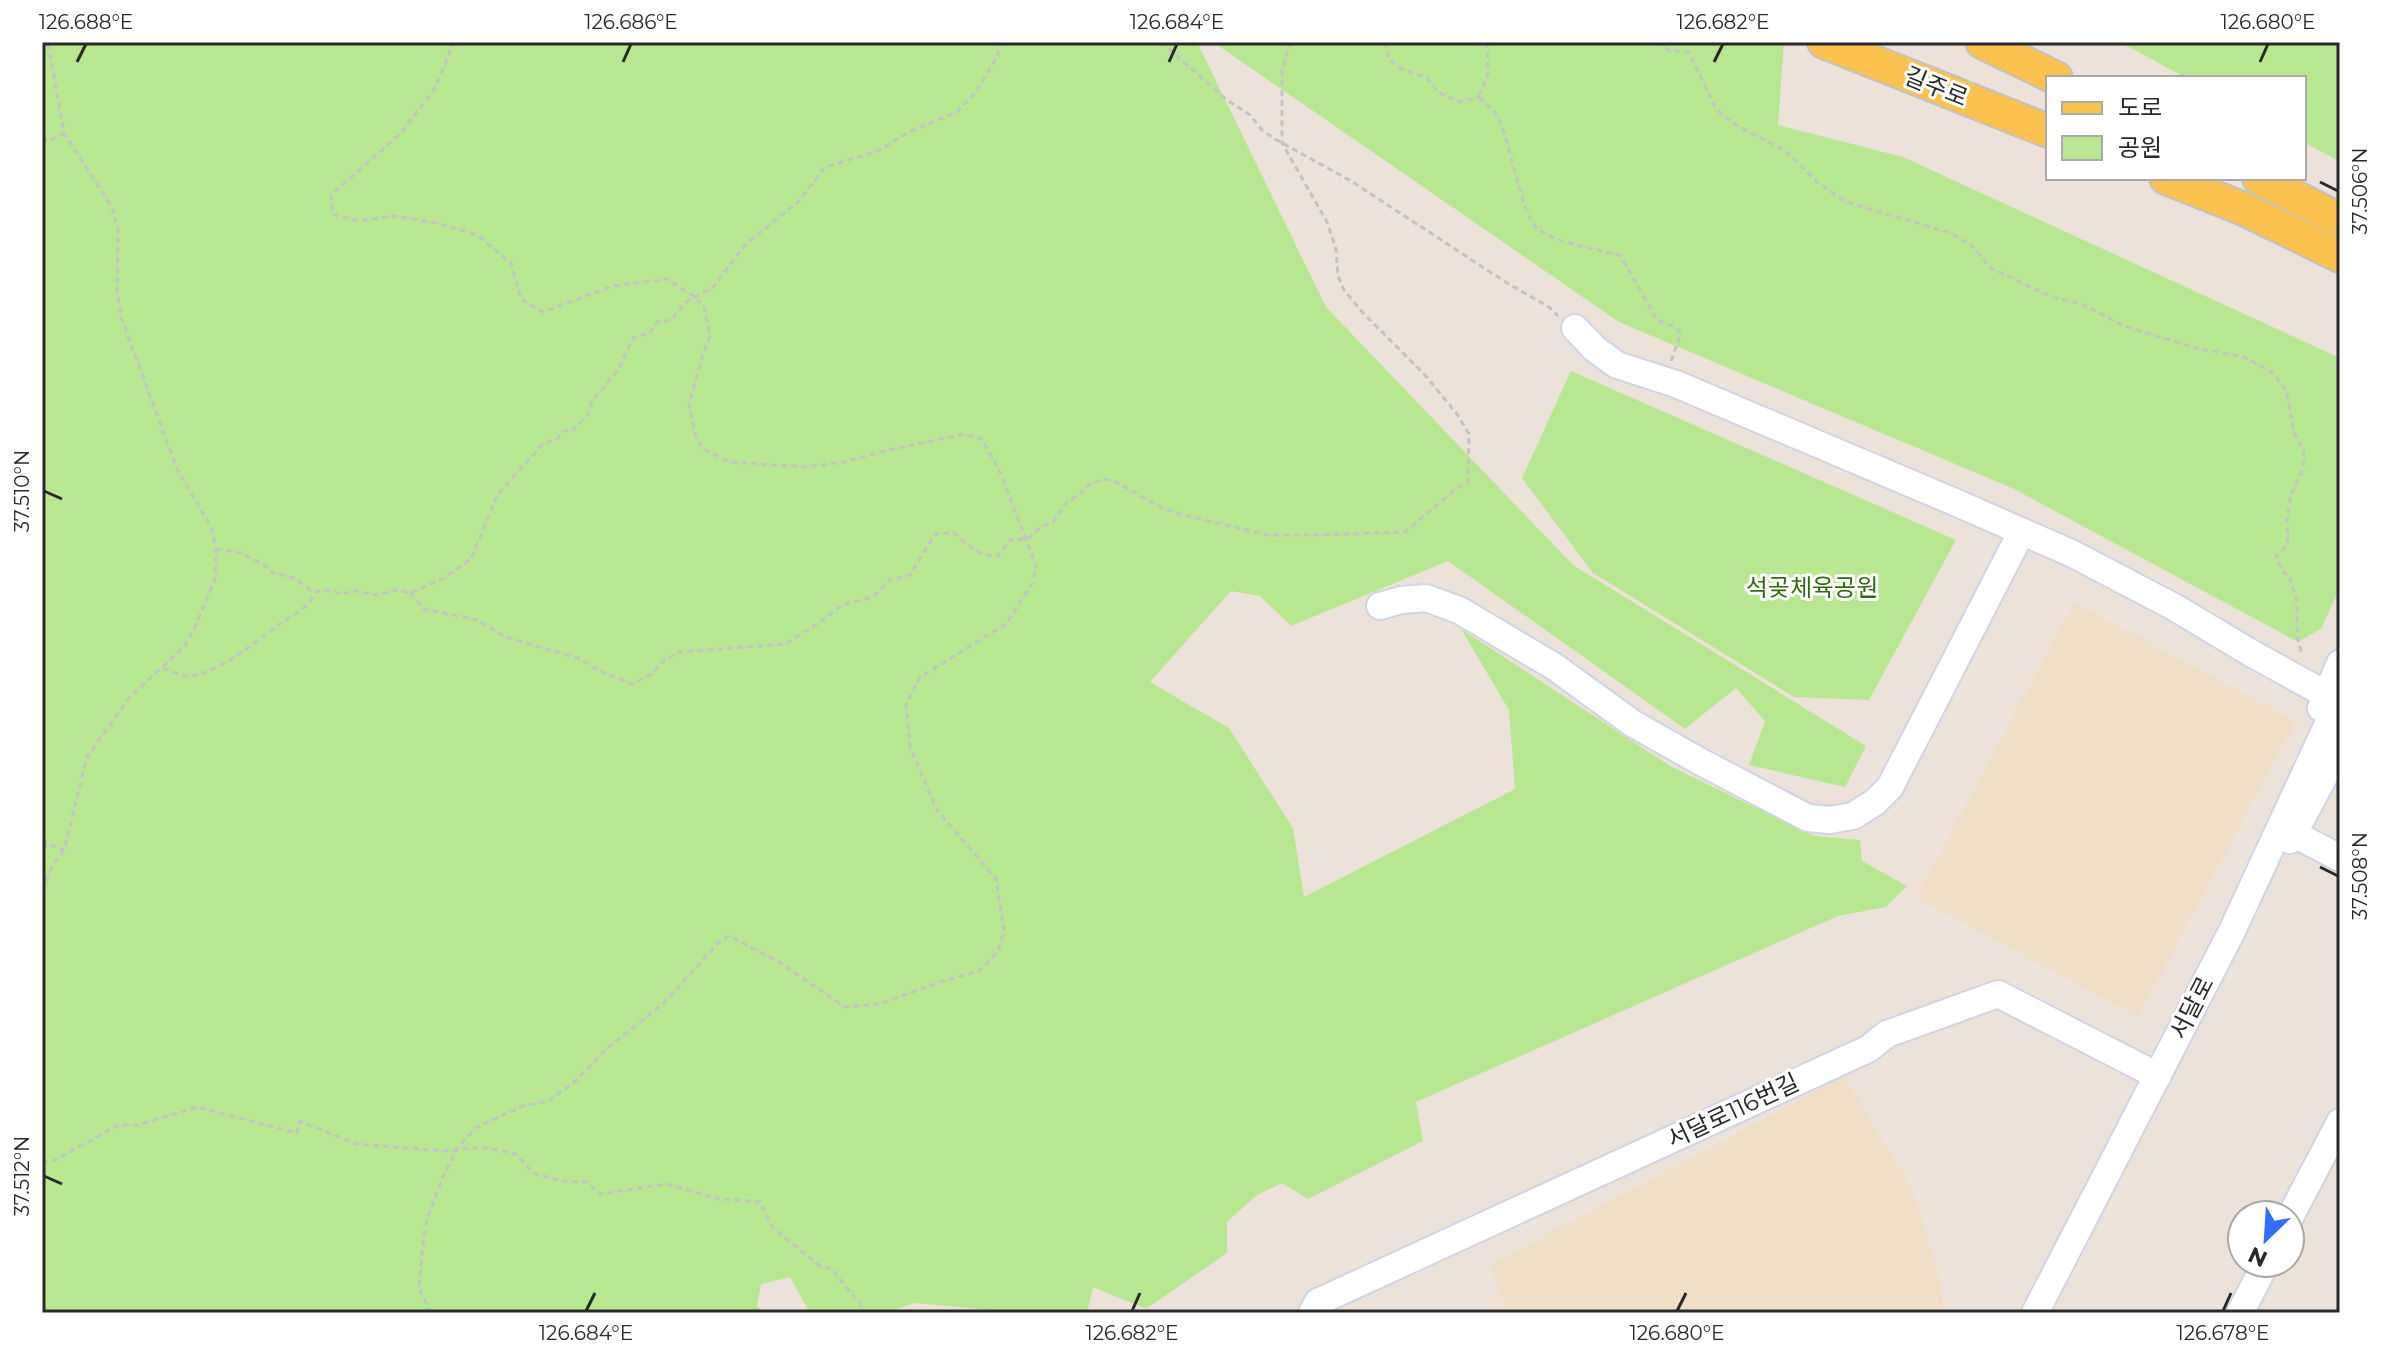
<svg xmlns="http://www.w3.org/2000/svg" width="2382" height="1355" font-family="Montserrat,'Noto Sans KR',sans-serif">
  <style>
    .education { fill: #f0dfc7 }
    .green { fill: #b7e891 }
    .lines { fill: none; stroke-linecap: round; stroke-linejoin: round }
    .minor-casing { stroke: #cfd5e4; stroke-width: 30 }
    .major-casing { stroke: #c3c3c3; stroke-width: 36 }
    .path { stroke: #c3c3c3; stroke-width: 3; stroke-dasharray: 6 4; stroke-linecap: butt }
    .minor { stroke: #fff; stroke-width: 26 }
    .major { stroke: #fcc24f; stroke-width: 32 }
    .ticks { fill: none; stroke: #292929; stroke-width: 3 }
    .labels { text-anchor: middle; stroke-width: 6; stroke-linejoin: round; paint-order: stroke }
    .street-label { font-size: 24px; fill: #292929; stroke: #fff }
    .park-label { font-size: 24px; fill: #2f6b14; stroke: #fff }
    .neatline { fill: none; stroke: #292929; stroke-width: 3 }
    .ticks-label { font-size: 20px; text-anchor: middle; fill: #292929 }
  </style>
  <rect width="100%" height="100%" fill="#ede2d9"/>
  <path class="education" d="M2074,602L2296,721L2138,1017L1916,898Z
    M1844,1076L1911,1186L1942,1284L1943,1313H1507L1490,1265Z"/>
  <path class="green" d="M42,42H1197L1326,307L1573,565L1866,746L1845,787L1749,765L1765,721L1736,688L1685,729L1448,561L1291,626L1260,596L1231,591L1150,682L1229,728L1293,828L1304,897L1515,789L1509,710L1461,629L1670,766L1814,836L1860,840L1862,861L1907,886L1886,907L1838,916L1416,1102L1423,1141L1308,1199L1282,1183L1257,1195L1227,1222V1253L1146,1309L1093,1287L1087,1313H991V1310L914,1303L885,1313H810L790,1277L761,1284L757,1306L765,1313H42Z
    M1213,42H1784L1778,125L1903,157L2340,358V587L2321,629L2298,642L2012,488L1619,322Z
    M2120,42H2340V162L2304,142V78H2186Z
    M1571,371L1956,540L1869,700L1794,697L1593,573L1522,478Z"/>
  <g class="lines">
    <g class="minor-casing">
      <path id="minor" d="M1575,328L1595,349L1617,365L1676,384L1957,503L2073,554L2174,607L2251,653L2327,695
        M1380,606L1401,600L1426,598L1459,610L1555,667L1632,723L1701,762L1808,818L1830,820L1853,816L1875,802L1890,787L2021,533
        M2321,708L2340,663
        M2294,834L2340,858
        M2290,840L2340,747
        M2290,1217L2340,1122
        M1312,1313L1318,1302L1868,1049L1887,1034L1998,994L2158,1076
        M2035,1313L2232,931L2340,698
        M2240,1313L2266,1263"/>
    </g>
    <g class="major-casing">
      <path id="major" d="M1824,42L2048,131
        M1982,42L2056,78
        M2166,178L2244,209L2340,256
        M2259,178L2340,220"/>
    </g>
    <path class="path" d="M1161,42L1227,100L1250,115L1262,130L1275,139L1351,181L1507,283L1549,307L1558,316
      M1386,42L1388,58L1399,68L1427,78L1438,92L1460,102L1479,97
      M1657,42L1668,50L1689,52L1715,107L1722,115L1741,128L1786,151L1817,182L1846,202L1951,233L1972,246L1991,268L2052,297L2082,304L2124,326L2196,348L2244,357L2273,373L2286,390L2294,433L2304,452L2303,469L2291,494L2287,520L2288,544L2276,557L2284,573L2289,575L2297,602V636L2302,655
      M1479,96L1488,74L1487,42
      M1479,97C1487,104 1494,110 1499,120C1511,144 1522,219 1539,230C1565,246 1592,247 1621,256L1657,320L1673,326L1681,333L1671,361
      M42,137L50,141L63,134
      M216,549L241,553L263,564L273,573L294,578L313,592L332,590L340,594L356,591L376,595L397,590L410,593L442,579L471,559L498,494L543,444L558,438L563,431L573,430L588,415L592,401L618,370L633,338L650,333L657,322L671,320L686,302L712,288L747,243L799,201L825,167L878,151L907,133L957,112L976,92L997,57L1001,42
      M410,593L424,609L477,620L506,637L580,659L598,670L632,684L652,674L663,661L679,652L785,644L816,625L842,605L873,597L890,580L910,575L935,534L954,533C968,546 979,556 998,556L1010,540L1015,541L1030,537L1040,527L1053,522L1065,504L1085,490L1087,486L1102,479L1114,481L1162,508L1183,515L1268,535H1313L1405,532L1457,488L1468,482L1469,434L1457,414L1425,375L1364,314L1344,290L1338,276L1336,249L1327,222L1282,143V72L1290,42
      M163,668C171,671 185,678 192,676C224,669 251,645 277,626C289,617 309,609 313,594
      M42,848L48,844L64,850
      M42,890L54,863L64,850L87,757L129,698L184,647L194,629L215,579L216,549L211,527L177,469L121,317L117,291L118,230L112,207L64,133L48,42
      M42,1162L53,1161L119,1125H138L197,1107L297,1133L300,1121L356,1144L444,1151L482,1147L516,1154L533,1173L561,1181L587,1182L600,1194L667,1184L719,1199L760,1202L772,1227L820,1266L832,1269L867,1313
      M431,1313L419,1288L424,1233L428,1217L442,1179L457,1149L475,1128L523,1106L548,1101L577,1080L605,1050L664,1003L719,942L729,936L779,962L845,1007L880,1004L943,981L979,971L998,951L1004,930L996,879L937,810L910,747L906,704L920,677L1006,624L1033,582L1036,566L1000,472L982,439L964,434L880,452L844,462L804,467L730,462L704,450L696,437L689,405L702,357L710,336L704,308L695,297L667,279L613,286L543,312L521,299L511,263L477,235L437,223L394,216L357,221L333,214L331,195L400,134L435,88L454,42"/>
    <use href="#minor" class="minor"/>
    <use href="#major" class="major"/>
  </g>
  <path class="ticks" d="M77,62L86,44M623,62L631,44M1169,62L1177,44M1714,62L1723,44M2260,62L2268,44M2320,182L2338,191M44,491L62,499M2320,867L2338,876M44,1176L62,1184M586,1311L595,1293M1132,1311L1140,1293M1677,1311L1686,1293M2223,1311L2231,1293"/>
  <g class="labels">
    <g class="street-label">
      <text transform="translate(1936 87) rotate(22)" y="8">길주로</text>
      <text transform="translate(2192 1008) rotate(-63)" y="8">서달로</text>
      <text transform="translate(1733 1111) rotate(-25)" y="8">서달로116번길</text>
    </g>
    <g class="park-label">
      <text x="1812" y="596">석곶체육공원</text>
    </g>
  </g>
  <rect width="2382" height="1355" fill="none" stroke="#ffffff" stroke-width="88"/>
  <rect x="2046" y="76" width="260" height="104" fill="#ffffff" stroke="#a9a9a9" stroke-width="2"/>
  <rect x="2062" y="102" width="40" height="12" fill="#fcc24f" stroke="#a9a9a9" stroke-width="2"/>
  <text x="2118" y="116" font-size="24" fill="#292929">도로</text>
  <rect x="2062" y="136" width="40" height="24" fill="#b7e891" stroke="#a9a9a9" stroke-width="2"/>
  <text x="2118" y="156" font-size="24" fill="#292929">공원</text>
  <g transform="translate(2266 1239) rotate(205)"><circle r="38" fill="#ffffff" stroke="#a9a9a9" stroke-width="2"/>
  <path d="M0-6L14 30L0 20L-14 30Z" fill="#346eff"/>
  <text y="-12" font-size="22" font-weight="bold" text-anchor="middle" fill="#292929">N</text>
  </g>
  <rect x="44" y="44" width="2294" height="1267" class="neatline"/>
  <g class="ticks-label">
    <text x="86" y="29">126.688°E</text>
    <text x="631" y="29">126.686°E</text>
    <text x="1177" y="29">126.684°E</text>
    <text x="1723" y="29">126.682°E</text>
    <text x="2268" y="29">126.680°E</text>
    <text transform="translate(2360 191) rotate(-90)" y="7">37.506°N</text>
    <text transform="translate(22 491) rotate(-90)" y="7">37.510°N</text>
    <text transform="translate(2360 876) rotate(-90)" y="7">37.508°N</text>
    <text transform="translate(22 1176) rotate(-90)" y="7">37.512°N</text>
    <text x="586" y="1340">126.684°E</text>
    <text x="1132" y="1340">126.682°E</text>
    <text x="1677" y="1340">126.680°E</text>
    <text x="2223" y="1340">126.678°E</text>
  </g>
</svg>
